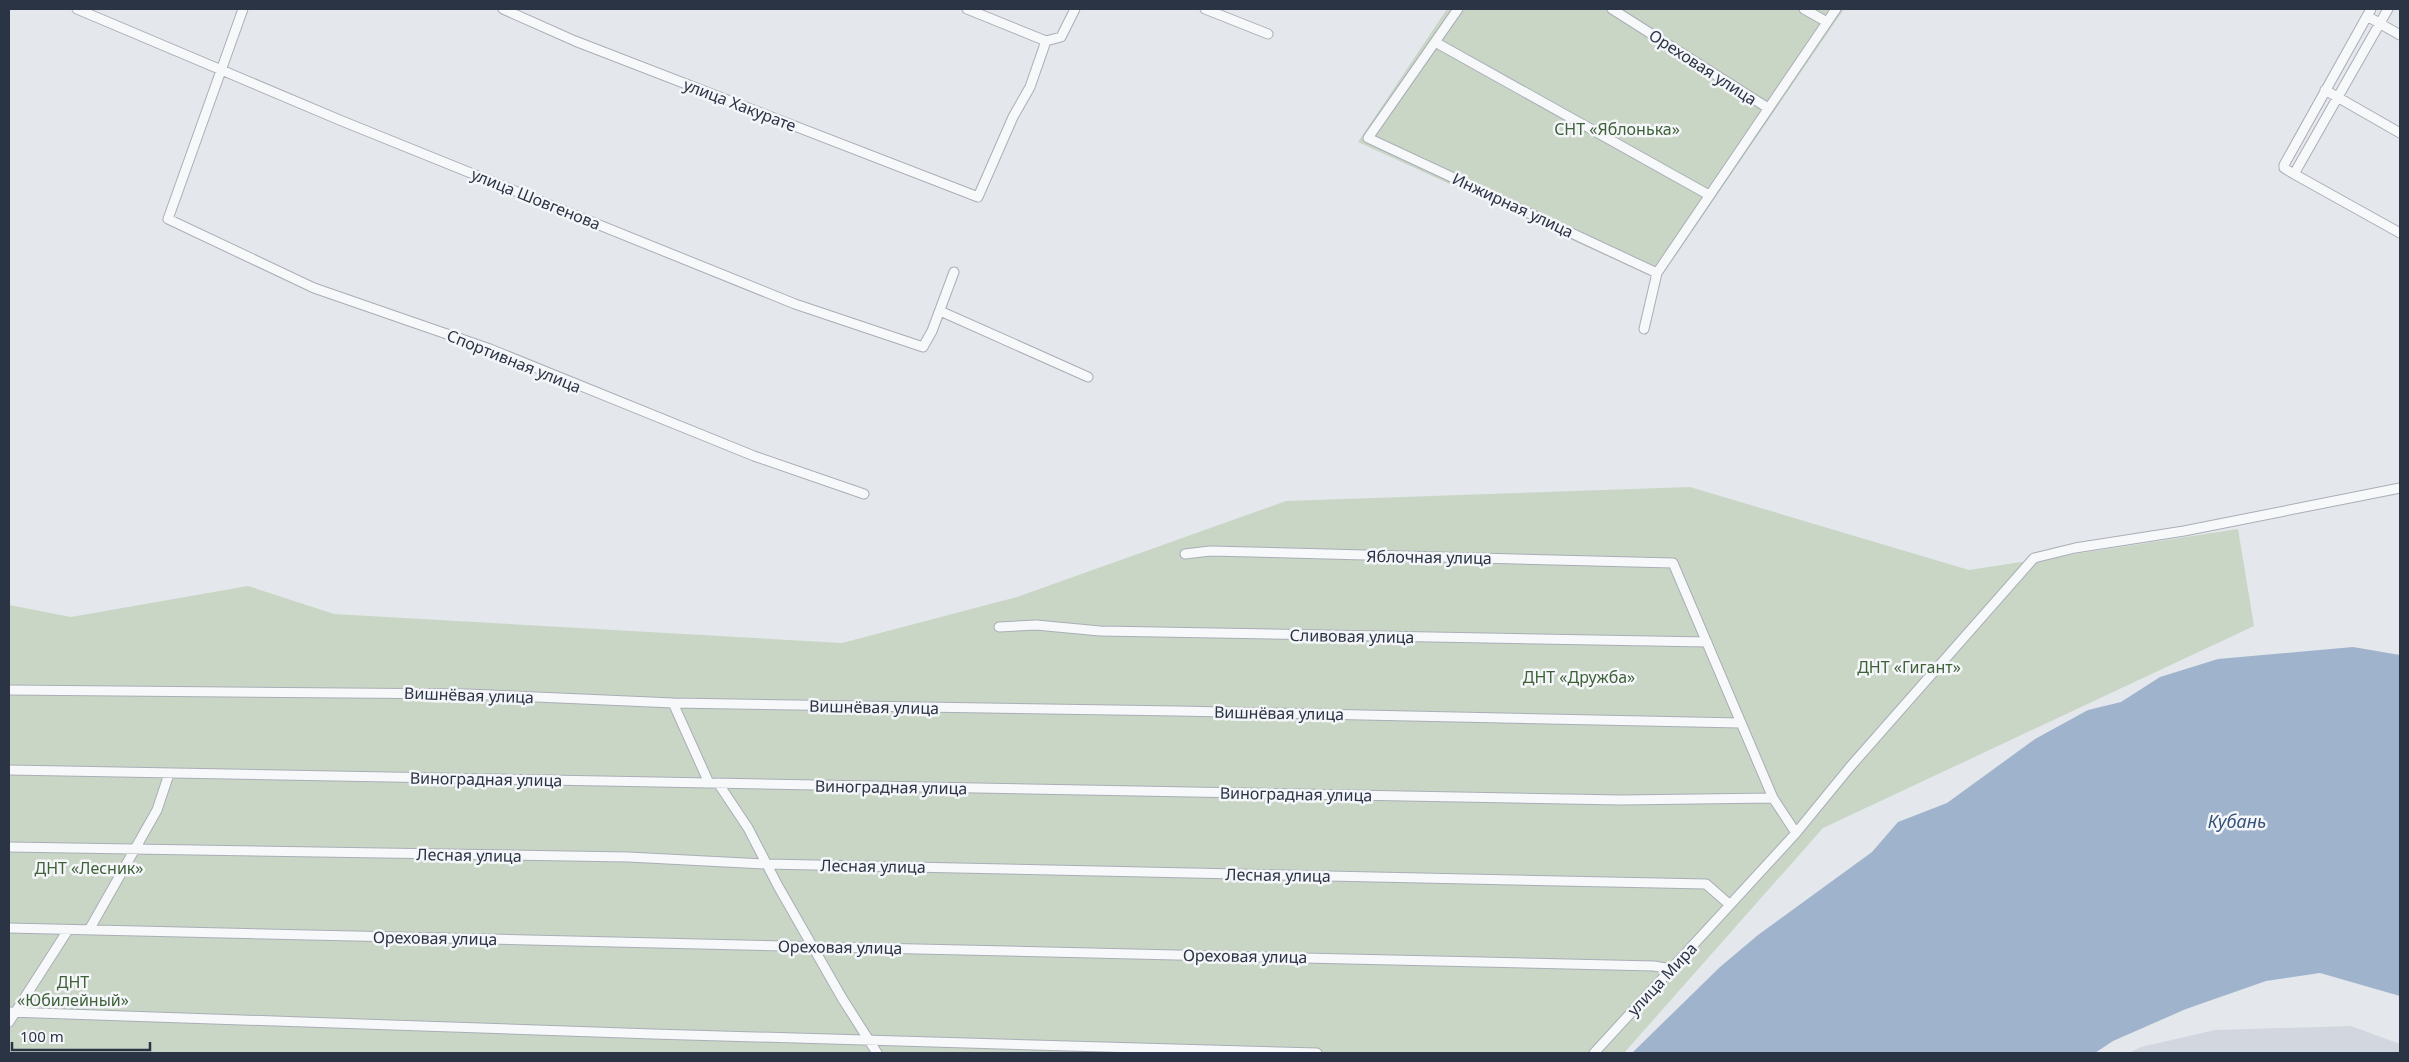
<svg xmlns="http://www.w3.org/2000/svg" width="2409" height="1062" font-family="'Noto Sans',sans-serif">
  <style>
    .built { fill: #d2d6de }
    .green { fill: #c9d6c5 }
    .water { fill: #9fb4cc }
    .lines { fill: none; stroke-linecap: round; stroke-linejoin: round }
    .minor-casing { stroke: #a9aeb7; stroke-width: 11 }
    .minor { stroke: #f7f8fa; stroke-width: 9 }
    .labels { text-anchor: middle; stroke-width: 5; stroke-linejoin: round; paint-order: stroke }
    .street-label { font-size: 16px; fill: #2b3445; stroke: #f4f6f9 }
    .park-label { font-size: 16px; fill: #3f6138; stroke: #f4f6f9 }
    .water-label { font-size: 18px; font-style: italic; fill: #34527a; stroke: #f4f6f9 }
  </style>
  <rect width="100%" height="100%" fill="#e4e7ec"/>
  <path class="built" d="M2351,1026L2400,1044V1053H2129L2141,1047L2215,1030Z"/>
  <path class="green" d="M1447,9H1844L1659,280L1358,142Z
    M1690,487L1969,570L2238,529L2254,626L1823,828L1624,1053H9V605L71,617L248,586L334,614L842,643L1017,597L1286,501Z"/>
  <path class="water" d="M2353,647L2400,655V996L2320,973L2266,981L2186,1009L2113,1041L2095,1053H1632L1720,967L1758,935L1872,852L1898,822L1947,803L2035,739L2088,710L2121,702L2160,677L2218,659Z"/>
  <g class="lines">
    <g class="minor-casing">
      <path id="minor" d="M77,9L342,121L795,304L923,347L932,331L954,272
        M243,9L168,219L314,288L490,349L754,456L864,494
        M503,9L575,41L978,197L1013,117L1030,87L1046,41L967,9
        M1205,9L1268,34
        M1458,9L1368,138L1657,273
        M1612,9L1768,108
        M1804,9L1827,22
        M2371,9L2284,165V168L2294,174L2400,233
        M2367,16L2400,35
        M1046,41L1061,37L1075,9
        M1435,42L1709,195
        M2325,90L2400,133
        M2294,174L2388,9
        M940,311L1088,377
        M1644,329L1657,273L1836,9
        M1185,554L1210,551L1673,563L1773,798L1796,833
        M999,627L1036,625L1100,631L1707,642
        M9,690L467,694L673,703L1177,711L1740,723
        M673,703L709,783
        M9,770L1621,800L1773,798
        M718,783L748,828L778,886L842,998L877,1053
        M9,847L628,857L766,864L1706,884L1730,905
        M9,928L1654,966L1671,969
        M89,930L157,810L169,774
        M9,1012L653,1034L1317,1053
        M9,1022L68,930
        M1594,1053L1796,833L1850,767L2034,558L2075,548L2184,531L2400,488"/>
    </g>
    <use href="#minor" class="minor"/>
  </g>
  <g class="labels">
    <g class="street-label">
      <text transform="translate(1703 67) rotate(33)" y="6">Ореховая улица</text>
      <text transform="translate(740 105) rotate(21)" y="6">улица Хакурате</text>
      <text transform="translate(536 199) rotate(22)" y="6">улица Шовгенова</text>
      <text transform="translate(1513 205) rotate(25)" y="6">Инжирная улица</text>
      <text transform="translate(514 361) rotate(22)" y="6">Спортивная улица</text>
      <text transform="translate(1429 557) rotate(1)" y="6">Яблочная улица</text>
      <text transform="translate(1352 636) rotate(1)" y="6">Сливовая улица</text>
      <text transform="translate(469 695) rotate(2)" y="6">Вишнёвая улица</text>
      <text transform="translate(874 707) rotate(1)" y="6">Вишнёвая улица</text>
      <text transform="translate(1279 713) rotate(1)" y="6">Вишнёвая улица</text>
      <text transform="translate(486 779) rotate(1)" y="6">Виноградная улица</text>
      <text transform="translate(891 787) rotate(1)" y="6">Виноградная улица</text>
      <text transform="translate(1296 794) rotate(1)" y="6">Виноградная улица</text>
      <text transform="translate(469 855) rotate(1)" y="6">Лесная улица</text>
      <text transform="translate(873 866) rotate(1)" y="6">Лесная улица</text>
      <text transform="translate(1278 875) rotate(1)" y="6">Лесная улица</text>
      <text transform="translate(435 938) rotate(1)" y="6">Ореховая улица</text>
      <text transform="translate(840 947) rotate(1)" y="6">Ореховая улица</text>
      <text transform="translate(1245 956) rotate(1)" y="6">Ореховая улица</text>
      <text transform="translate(1662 979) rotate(-47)" y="6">улица Мира</text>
    </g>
    <g class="park-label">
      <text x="1617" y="135">СНТ «Яблонька»</text>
      <text x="1909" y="673">ДНТ «Гигант»</text>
      <text x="1579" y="683">ДНТ «Дружба»</text>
      <text x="89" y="874">ДНТ «Лесник»</text>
      <text x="73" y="988">ДНТ<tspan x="73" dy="18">«Юбилейный»</tspan></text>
    </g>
    <g class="water-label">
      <text x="2237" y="828">Кубань</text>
    </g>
  </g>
  <rect width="2409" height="1062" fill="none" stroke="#2b3445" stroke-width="20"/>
  <path d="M12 1042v8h138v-8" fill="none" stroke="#2b3445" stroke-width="2.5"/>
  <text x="20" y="1042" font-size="15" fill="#2b3445" stroke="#f4f6f9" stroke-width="4" paint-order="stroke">100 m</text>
</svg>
